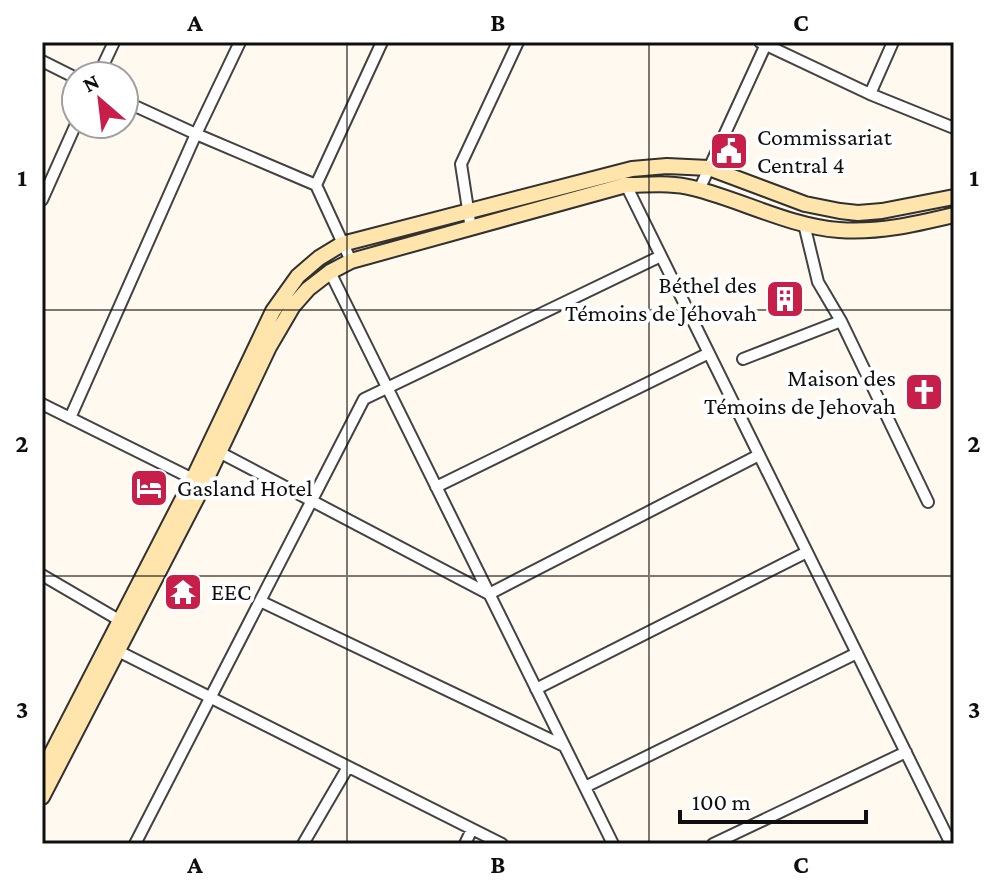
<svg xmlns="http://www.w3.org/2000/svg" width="996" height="886" font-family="'Crimson Pro',serif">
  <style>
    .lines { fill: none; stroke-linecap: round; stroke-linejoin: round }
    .street-casing { stroke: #424242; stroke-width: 14 }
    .secondary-casing { stroke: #313131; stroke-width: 18 }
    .street { stroke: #fff; stroke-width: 10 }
    .secondary { stroke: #ffe4ab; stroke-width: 14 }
    .grid { fill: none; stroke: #0f0f0f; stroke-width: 2; stroke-opacity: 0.55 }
    .labels { text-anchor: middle; stroke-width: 8; stroke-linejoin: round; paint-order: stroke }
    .poi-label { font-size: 24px; fill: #0f0f0f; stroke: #fff; text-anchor: start }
    .neatline { fill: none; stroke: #0f0f0f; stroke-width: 3 }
    .grid-label { font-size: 26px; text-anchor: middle; font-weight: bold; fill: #0f0f0f }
  </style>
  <rect width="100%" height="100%" fill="#fff9f0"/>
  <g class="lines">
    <g class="street-casing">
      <path id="street" d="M760,42L870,94L954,128
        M42,61L76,78
        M98,76L114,42
        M870,94L893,42
        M124,101L196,134L316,185L351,261
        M316,185L382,42
        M626,185L951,844
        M699,190L767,42
        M42,200L76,124
        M804,224L818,282L841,321L928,502
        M471,229L461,164L518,42
        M330,272L613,844
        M743,359L841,321
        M42,404L193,479
        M70,418L196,134L240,42
        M219,452L489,594L759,455
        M436,487L709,353
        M42,575L119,620
        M260,601L564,746
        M114,649L502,844
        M536,689L807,552
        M585,787L857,653
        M135,844L364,399L661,256
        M303,844L348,767
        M465,844L472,829
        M713,844L906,752"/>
    </g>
    <g class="secondary-casing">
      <path id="secondary" d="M42,772L193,479L273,311L298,276L319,258L342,244L632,169L667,166L709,168L805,204L840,211L858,213L882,211L954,197
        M42,797L204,484L269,347L293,306L308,289L330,272L351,261L626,185C648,185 671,182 693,188C742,200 788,226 839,230C879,233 916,224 954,215"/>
    </g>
    <use href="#street" class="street"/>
    <use href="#secondary" class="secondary"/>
  </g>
  <path class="grid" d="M347,42V844M649,42V844M42,310H954M42,576H954"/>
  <defs>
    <g id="civic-square" transform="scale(2)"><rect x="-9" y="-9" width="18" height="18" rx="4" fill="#c71e4a" stroke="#fff"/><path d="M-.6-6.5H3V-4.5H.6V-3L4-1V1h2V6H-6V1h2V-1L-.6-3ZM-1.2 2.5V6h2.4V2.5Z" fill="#fff"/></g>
    <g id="building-square" transform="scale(2)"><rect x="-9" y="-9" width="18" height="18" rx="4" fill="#c71e4a" stroke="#fff"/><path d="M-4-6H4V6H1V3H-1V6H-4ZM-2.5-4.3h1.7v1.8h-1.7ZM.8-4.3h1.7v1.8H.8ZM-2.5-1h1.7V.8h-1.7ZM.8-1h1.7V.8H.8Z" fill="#fff"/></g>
    <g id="church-square" transform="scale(2)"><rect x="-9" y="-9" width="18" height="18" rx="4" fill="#c71e4a" stroke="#fff"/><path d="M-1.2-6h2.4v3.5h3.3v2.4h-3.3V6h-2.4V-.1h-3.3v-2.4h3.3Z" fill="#fff"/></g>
    <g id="hotel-square" transform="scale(2)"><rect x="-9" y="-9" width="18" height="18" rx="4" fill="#c71e4a" stroke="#fff"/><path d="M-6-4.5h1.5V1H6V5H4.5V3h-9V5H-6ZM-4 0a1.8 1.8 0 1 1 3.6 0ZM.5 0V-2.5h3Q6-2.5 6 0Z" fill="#fff"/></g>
    <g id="temple-square" transform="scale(2)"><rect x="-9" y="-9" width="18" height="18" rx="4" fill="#c71e4a" stroke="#fff"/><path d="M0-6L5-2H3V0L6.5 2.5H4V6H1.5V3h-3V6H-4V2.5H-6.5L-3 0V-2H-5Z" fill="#fff"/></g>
  </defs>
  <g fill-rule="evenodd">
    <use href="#civic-square" x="729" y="151"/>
    <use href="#building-square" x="785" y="299"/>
    <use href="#church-square" x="924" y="392"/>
    <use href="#hotel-square" x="149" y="488"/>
    <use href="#temple-square" x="183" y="592"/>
  </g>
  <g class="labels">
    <g class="poi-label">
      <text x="757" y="145">Commissariat<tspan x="757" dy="28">Central 4</tspan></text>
      <text x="757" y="293" text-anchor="end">Béthel des<tspan x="757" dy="28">Témoins de Jéhovah</tspan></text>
      <text x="896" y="386" text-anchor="end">Maison des<tspan x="896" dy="28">Témoins de Jehovah</tspan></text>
      <text x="177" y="496">Gasland Hotel</text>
      <text x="211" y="600">EEC</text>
    </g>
  </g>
  <rect width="996" height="886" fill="none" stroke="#ffffff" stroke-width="88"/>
  <g transform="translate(100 100) rotate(332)"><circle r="38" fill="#ffffff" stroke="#9f9f9f" stroke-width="2"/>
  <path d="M0-6L14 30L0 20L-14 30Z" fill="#c71e4a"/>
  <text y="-12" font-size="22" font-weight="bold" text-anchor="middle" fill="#0f0f0f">N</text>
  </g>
  <path d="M680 810v12h186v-12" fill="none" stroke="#0f0f0f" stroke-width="4"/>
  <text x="692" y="810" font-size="24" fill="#0f0f0f" stroke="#ffffff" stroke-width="6" paint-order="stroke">100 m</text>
  <rect x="44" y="44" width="908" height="798" class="neatline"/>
  <g class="grid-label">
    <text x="195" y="31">A</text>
    <text x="498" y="31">B</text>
    <text x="801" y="31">C</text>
    <text x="22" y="186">1</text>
    <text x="974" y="186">1</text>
    <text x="22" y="452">2</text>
    <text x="974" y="452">2</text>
    <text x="22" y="718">3</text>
    <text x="974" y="718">3</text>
    <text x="195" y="873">A</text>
    <text x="498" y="873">B</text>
    <text x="801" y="873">C</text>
  </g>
</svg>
